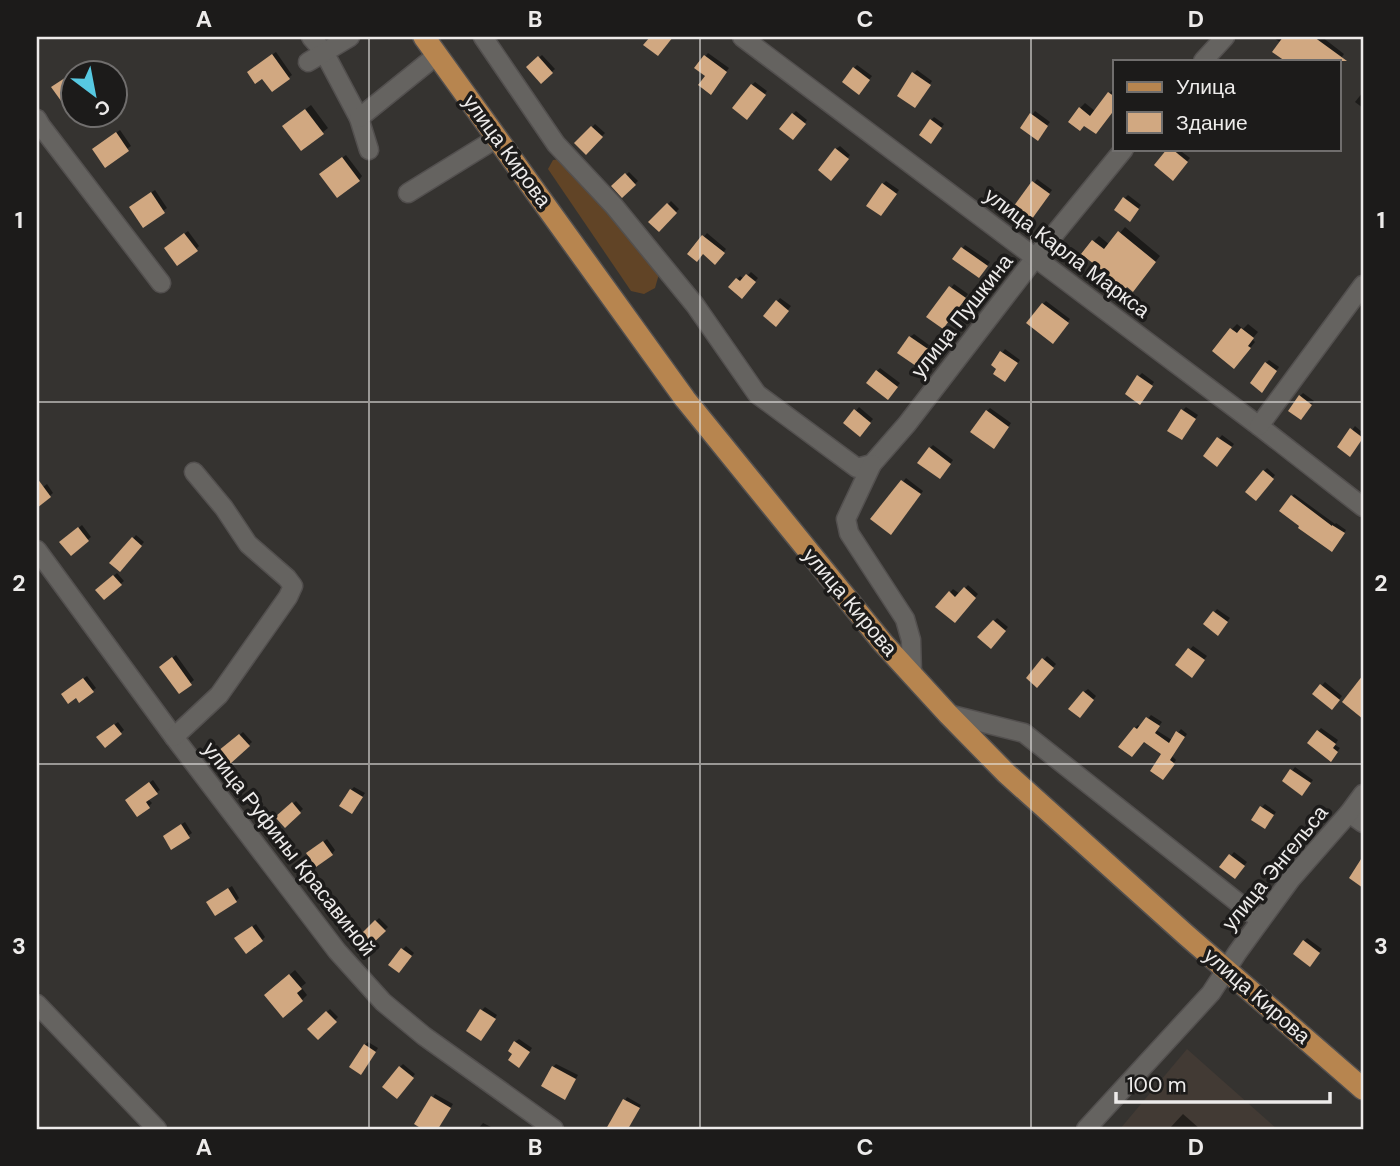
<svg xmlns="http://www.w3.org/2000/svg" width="1400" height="1166" font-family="'DM Sans',sans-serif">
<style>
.built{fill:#423a34}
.green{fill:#614426}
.shadow{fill:#0007}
.building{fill:#d1a881}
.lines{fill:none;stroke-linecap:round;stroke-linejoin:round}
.minor-casing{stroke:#53504f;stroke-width:21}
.major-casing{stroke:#53504f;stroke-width:24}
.minor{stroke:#656360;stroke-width:18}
.major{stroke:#b7854f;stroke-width:21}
.grid{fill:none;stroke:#edebea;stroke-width:2;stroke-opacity:0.55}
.labels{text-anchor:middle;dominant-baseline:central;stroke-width:7;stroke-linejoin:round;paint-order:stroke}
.street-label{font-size:21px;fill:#edebea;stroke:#1c1b1a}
.neatline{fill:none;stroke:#edebea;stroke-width:2.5}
.grid-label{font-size:23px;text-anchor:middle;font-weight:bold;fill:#edebea}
</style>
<rect width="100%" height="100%" fill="#353330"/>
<!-- built -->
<polygon class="built" points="1187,1049 1277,1129 1120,1129"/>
<!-- green -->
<polygon class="green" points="562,159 608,209 659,274 655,288 644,294 631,291 548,169 553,160"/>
<!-- shadow -->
<g class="shadow">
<polygon points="1273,37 1322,37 1344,54 1339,61 1295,61 1292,59 1288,61 1275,51 1281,43"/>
<polygon points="276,52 292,75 288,78 262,76 252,69"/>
<polygon points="708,53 729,68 713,89 708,76 696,68"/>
<polygon points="542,55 555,69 541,81 528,67"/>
<polygon points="857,65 872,76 862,89 854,68"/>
<polygon points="917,70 932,81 918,102 914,73"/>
<polygon points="755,82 767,91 750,114 752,85"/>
<polygon points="1114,88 1115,108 1101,127 1080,108 1085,103 1095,111"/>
<polygon points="1363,92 1363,108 1355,102"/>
<polygon points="311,105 328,128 302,149 290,121"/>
<polygon points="796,111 807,120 796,135 793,114"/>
<polygon points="1035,111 1050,122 1040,135 1022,128"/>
<polygon points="934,117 944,124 934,138 931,120"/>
<polygon points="595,124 605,133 586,152 577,143"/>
<polygon points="120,130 131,146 105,165 97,146"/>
<polygon points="840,146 850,155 834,175 836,149"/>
<polygon points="1170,149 1178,149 1190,158 1176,175 1157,165"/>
<polygon points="346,155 362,176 359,180 324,171"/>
<polygon points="629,172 638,181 622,195 614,186"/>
<polygon points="1037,179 1052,190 1032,217 1014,210"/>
<polygon points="886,181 899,190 884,211 883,184"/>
<polygon points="155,190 167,208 144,225 134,204"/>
<polygon points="1128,195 1141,205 1133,216 1125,198"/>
<polygon points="671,201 679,209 659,229 651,222"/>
<polygon points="1125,227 1160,256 1138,284 1110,274 1094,241 1099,236 1110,245"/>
<polygon points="188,231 199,246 196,249 170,245"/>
<polygon points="707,233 726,249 715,262 703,252 690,253"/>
<polygon points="965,245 990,262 982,273 955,258"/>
<polygon points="751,272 758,278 745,293 731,287 740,276 744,279"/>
<polygon points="954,284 968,294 946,323 929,316"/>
<polygon points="780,298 791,306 779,321 765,316"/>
<polygon points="1046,301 1070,319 1056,338 1043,304"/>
<polygon points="1237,324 1243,329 1248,324 1258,332 1252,339 1255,342 1239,362 1232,329"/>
<polygon points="914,334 929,345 919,360 910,337"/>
<polygon points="1005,349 1020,360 1008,377 1002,353"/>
<polygon points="1269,360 1279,367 1265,387 1266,363"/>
<polygon points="880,368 900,383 891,394 877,371"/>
<polygon points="1142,373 1154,382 1143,399 1138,377"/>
<polygon points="1303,393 1314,401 1304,415 1300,396"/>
<polygon points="859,407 873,419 863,431 846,423"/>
<polygon points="1186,407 1198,415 1182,438 1183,410"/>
<polygon points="990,408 1011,423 997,443 987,411"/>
<polygon points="1355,426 1363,433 1363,437 1353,451 1352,430"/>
<polygon points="1222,435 1234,444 1220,461 1205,456"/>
<polygon points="933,445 953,460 943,474 930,448"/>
<polygon points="1267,468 1275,475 1259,496 1264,471"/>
<polygon points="906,478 923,491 894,530 873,519"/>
<polygon points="47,484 53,493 37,506 37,492"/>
<polygon points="1294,494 1335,524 1336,523 1346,530 1334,547 1292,497"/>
<polygon points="82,525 91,537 71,554 65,539"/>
<polygon points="136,535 144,542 120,570 112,563"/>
<polygon points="117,573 124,581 104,597 98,590"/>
<polygon points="968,585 978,594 955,620 938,606 953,589 960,594"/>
<polygon points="1217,609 1230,618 1221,630 1205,624"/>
<polygon points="997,618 1008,627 991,647 980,637"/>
<polygon points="1193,646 1207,656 1194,672 1177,665"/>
<polygon points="176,655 194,680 179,692 164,664"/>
<polygon points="1047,656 1056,664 1037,685 1028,678"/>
<polygon points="87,676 96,688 92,691 66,691"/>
<polygon points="1325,682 1342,696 1335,705 1314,694"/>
<polygon points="1088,689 1096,696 1083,713 1084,692"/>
<polygon points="1151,715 1162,722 1156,730 1172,740 1181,729 1187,734 1172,756 1176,760 1166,774 1164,753 1135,728 1138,725 1141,727"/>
<polygon points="118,722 124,730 105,746 102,734"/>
<polygon points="1321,728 1338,740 1335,745 1340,748 1334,756 1318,731"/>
<polygon points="243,732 252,742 230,762 221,751"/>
<polygon points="1295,767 1313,780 1305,790 1284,781"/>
<polygon points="153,780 160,790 148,799 152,803 149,806 130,797"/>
<polygon points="354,787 365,793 355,808 351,790"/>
<polygon points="296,801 303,809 285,825 278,817"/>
<polygon points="1265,804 1276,812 1268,823 1262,807"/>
<polygon points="185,822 192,833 172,847 168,833"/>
<polygon points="327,839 335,850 332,854 312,850"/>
<polygon points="1234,852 1247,862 1238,873 1222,866"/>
<polygon points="232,886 239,898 236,901 211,899"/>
<polygon points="379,918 388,927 371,943 363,934"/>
<polygon points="256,924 265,937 262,940 240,935"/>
<polygon points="1307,938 1322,949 1313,961 1304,941"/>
<polygon points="406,946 414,953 402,968 403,949"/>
<polygon points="295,970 306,983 301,987 307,995 302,1000 272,990"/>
<polygon points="485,1007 497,1015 484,1036 482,1010"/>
<polygon points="330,1009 338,1017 318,1038 310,1029"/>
<polygon points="519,1039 532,1048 522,1063 515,1042"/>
<polygon points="368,1042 378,1048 364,1070 365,1045"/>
<polygon points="403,1064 415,1074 399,1094 400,1067"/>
<polygon points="556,1064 578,1075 565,1097 553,1067"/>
<polygon points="435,1094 453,1104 438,1129 425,1129 416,1124"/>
<polygon points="627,1097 641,1105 628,1129 615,1129 610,1126"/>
<polygon points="1183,1114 1200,1129 1169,1129"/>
<polygon points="483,1123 495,1129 478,1129"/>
</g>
<!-- building -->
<g class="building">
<polygon points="650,37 673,37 658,56 643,45"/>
<polygon points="1283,37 1314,37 1347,61 1285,61 1272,52"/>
<polygon points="272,54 290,79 272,92 262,79 255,84 247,72"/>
<polygon points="704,55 727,72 711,95 698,85 705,76 694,68"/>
<polygon points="538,56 553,73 541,84 526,67"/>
<polygon points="853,67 870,80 859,95 842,82"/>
<polygon points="74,72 74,119 51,87"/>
<polygon points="912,72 931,85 915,108 897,96"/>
<polygon points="751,84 766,95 747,120 732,108"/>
<polygon points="1108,92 1115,97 1115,109 1096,134 1084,126 1080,131 1068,122 1079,107 1090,116"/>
<polygon points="305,109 324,134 301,151 282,126"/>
<polygon points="792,113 806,124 793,140 779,129"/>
<polygon points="1030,113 1048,126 1038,141 1020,128"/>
<polygon points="930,119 942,128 931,144 919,135"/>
<polygon points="591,126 603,137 586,155 574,143"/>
<polygon points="116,132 129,151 105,168 92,149"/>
<polygon points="835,148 849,159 831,181 818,170"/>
<polygon points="1167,149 1172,149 1188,162 1173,181 1154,165"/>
<polygon points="342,157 360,181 337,198 319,174"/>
<polygon points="625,173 636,185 622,198 611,186"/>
<polygon points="1032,181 1050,194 1029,223 1011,210"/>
<polygon points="882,183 897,194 881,216 866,206"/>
<polygon points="151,192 165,213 143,228 129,207"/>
<polygon points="1123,197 1139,209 1130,222 1114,210"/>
<polygon points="667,203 677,213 659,232 648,222"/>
<polygon points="1118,231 1156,262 1133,292 1127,287 1122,294 1104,279 1107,274 1081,254 1092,240 1104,249"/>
<polygon points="184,233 198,251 177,266 164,248"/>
<polygon points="702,235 725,253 715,265 703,254 697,262 687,254"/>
<polygon points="961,247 988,266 979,278 952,259"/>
<polygon points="746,274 756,282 742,299 728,287 736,278 740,281"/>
<polygon points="949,286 966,298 943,329 926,317"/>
<polygon points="776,300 789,311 776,327 763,316"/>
<polygon points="1042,303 1069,323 1053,344 1026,323"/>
<polygon points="1230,328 1237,333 1241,328 1254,338 1248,346 1251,348 1234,369 1212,351"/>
<polygon points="909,336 928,349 916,366 897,353"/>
<polygon points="1000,351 1018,363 1005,382 993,374 996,369 991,365"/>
<polygon points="1265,362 1277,371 1262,393 1250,383"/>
<polygon points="876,370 898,387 888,400 866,383"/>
<polygon points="1137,375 1153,386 1140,405 1125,394"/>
<polygon points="1299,395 1312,405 1301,420 1288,411"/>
<polygon points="854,409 871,423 860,437 843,423"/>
<polygon points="1181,409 1196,419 1182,440 1167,431"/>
<polygon points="986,410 1009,427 994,449 970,432"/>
<polygon points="1350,428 1363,438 1350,457 1337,447"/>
<polygon points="1217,437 1232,447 1217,467 1203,456"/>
<polygon points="929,447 951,464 940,479 917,463"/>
<polygon points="1263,470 1274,479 1256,501 1245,492"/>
<polygon points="37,478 51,497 37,508"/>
<polygon points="901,480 921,494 891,535 870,519"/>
<polygon points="1291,495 1332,526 1332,525 1345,533 1332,552 1298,528 1299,526 1279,511"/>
<polygon points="78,527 89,541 71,556 59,542"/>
<polygon points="132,537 142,546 120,572 109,563"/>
<polygon points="113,575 122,585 104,600 95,590"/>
<polygon points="964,587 976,598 955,623 935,607 949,591 955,597"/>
<polygon points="1213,611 1228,622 1218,636 1203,624"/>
<polygon points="993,620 1006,631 991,649 977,637"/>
<polygon points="1188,648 1205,660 1192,678 1175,665"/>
<polygon points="172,657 192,685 179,694 159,667"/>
<polygon points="1042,658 1054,668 1037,688 1026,678"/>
<polygon points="1363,675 1363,719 1342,702"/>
<polygon points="83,678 94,692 79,703 76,698 68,704 61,694"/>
<polygon points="1320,684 1340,700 1332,710 1312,694"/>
<polygon points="1083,691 1094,700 1080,718 1068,709"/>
<polygon points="1146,717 1160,726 1155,733 1169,743 1176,731 1185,737 1170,760 1175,764 1163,780 1150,771 1161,754 1144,742 1132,757 1118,747 1134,727 1137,729"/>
<polygon points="114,724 122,734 105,748 96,737"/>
<polygon points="1317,730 1336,744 1333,748 1338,752 1331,762 1307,743"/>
<polygon points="239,734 250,746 230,764 218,751"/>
<polygon points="1290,769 1311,783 1302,796 1282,781"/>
<polygon points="149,782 158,794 146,802 150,808 137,817 125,800"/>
<polygon points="350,789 363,797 352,814 339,806"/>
<polygon points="292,802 301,813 285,828 275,817"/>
<polygon points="1260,806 1274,815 1265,829 1251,820"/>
<polygon points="181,824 190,838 171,850 163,836"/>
<polygon points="323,841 333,855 316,867 306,853"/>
<polygon points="1229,854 1245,866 1235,879 1219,867"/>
<polygon points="1363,856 1363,888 1349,878"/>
<polygon points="228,888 237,902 215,916 206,902"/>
<polygon points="375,920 386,931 371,945 361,934"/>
<polygon points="252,926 263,941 246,954 234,938"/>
<polygon points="1303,940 1320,953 1310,967 1293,954"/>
<polygon points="401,948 412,956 399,973 388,965"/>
<polygon points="289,974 302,989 297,993 303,1001 283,1018 264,995"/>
<polygon points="480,1009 496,1019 481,1041 466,1031"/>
<polygon points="326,1011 337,1022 318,1040 307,1029"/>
<polygon points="514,1041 530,1052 519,1068 508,1060 512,1054 508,1051"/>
<polygon points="364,1044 376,1052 361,1075 349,1067"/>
<polygon points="399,1066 414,1078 397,1099 382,1087"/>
<polygon points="552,1066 576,1079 565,1100 541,1086"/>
<polygon points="431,1096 451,1108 438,1129 422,1129 414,1124"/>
<polygon points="623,1099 640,1108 628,1129 606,1129"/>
</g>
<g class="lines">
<!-- minor casing -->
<g class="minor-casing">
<g id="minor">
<polyline points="311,37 324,52 359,118 369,150"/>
<polyline points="483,37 556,144 614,206 695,305 757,394 857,468 872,464 907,424 1035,258 1124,149"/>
<polyline points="742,37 1259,426 1363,507"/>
<polyline points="1203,61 1225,37"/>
<polyline points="308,62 350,37"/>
<polyline points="359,118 437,55"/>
<polyline points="37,119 41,126 161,283"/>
<polyline points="408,193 497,138"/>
<polyline points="1259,426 1363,285"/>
<polyline points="872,464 846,519 849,533 905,619 911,640 912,674"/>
<polyline points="37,550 174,737 337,951 383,1002 424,1036 554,1129"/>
<polyline points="948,714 1024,733 1260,920"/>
<polyline points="174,737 219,695 288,597 293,586 287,578 248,544 224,508 194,472"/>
<polyline points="1349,813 1363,823"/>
<polyline points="37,1004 157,1129"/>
<polyline points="1086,1129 1211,993 1237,953 1291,879 1349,813 1363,794"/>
</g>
</g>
<!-- major casing -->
<g class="major-casing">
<polyline id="major" points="424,37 685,399 883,643 948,714 1006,773 1185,934 1363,1089"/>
</g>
<!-- minor -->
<use href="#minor" class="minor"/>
<!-- major -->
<use href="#major" class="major"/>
</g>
<!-- grid -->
<path class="grid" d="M369 37V1129M700 37V1129M1031 37V1129M37 402H1363M37 764H1363"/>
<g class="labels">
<!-- street labels -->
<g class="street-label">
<text transform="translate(507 151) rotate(54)">улица Кирова</text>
<text transform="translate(1067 253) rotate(37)">улица Карла Маркса</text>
<text transform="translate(962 316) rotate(-52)">улица Пушкина</text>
<text transform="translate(850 602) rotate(50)">улица Кирова</text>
<text transform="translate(289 849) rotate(52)">улица Руфины Красавиной</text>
<text transform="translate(1275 868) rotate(-51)">улица Энгельса</text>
<text transform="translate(1257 996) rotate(41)">улица Кирова</text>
</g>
</g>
<!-- border -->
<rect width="1400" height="1166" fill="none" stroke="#1c1b1a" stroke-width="77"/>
<!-- legend -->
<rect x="1113" y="60" width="228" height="91" fill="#1c1b1a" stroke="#706e6d" stroke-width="2"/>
<rect x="1127" y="82" width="35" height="10" fill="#b7854f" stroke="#706e6d" stroke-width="2"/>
<text x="1176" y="94" font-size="21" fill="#edebea">Улица</text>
<rect x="1127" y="112" width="35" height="21" fill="#d1a881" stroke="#706e6d" stroke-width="2"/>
<text x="1176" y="130" font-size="21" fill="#edebea">Здание</text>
<!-- north arrow -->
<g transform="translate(94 94) rotate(148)"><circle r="33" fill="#1c1b1a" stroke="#706e6d" stroke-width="2"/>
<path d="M0-5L12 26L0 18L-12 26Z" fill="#57c9e2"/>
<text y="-10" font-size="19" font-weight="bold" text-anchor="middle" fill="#edebea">С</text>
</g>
<!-- scale -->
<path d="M1116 1092v10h214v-10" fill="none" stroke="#edebea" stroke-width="3.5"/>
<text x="1127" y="1092" font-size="21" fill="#edebea" stroke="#1c1b1a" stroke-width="5" paint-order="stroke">100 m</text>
<rect x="38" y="38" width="1324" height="1090" class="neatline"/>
<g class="grid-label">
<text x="204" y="27">A</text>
<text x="535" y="27">B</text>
<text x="865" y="27">C</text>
<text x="1196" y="27">D</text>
<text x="19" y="228">1</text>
<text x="1381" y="228">1</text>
<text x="19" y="591">2</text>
<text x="1381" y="591">2</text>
<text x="19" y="954">3</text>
<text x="1381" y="954">3</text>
<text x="204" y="1155">A</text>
<text x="535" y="1155">B</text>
<text x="865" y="1155">C</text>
<text x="1196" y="1155">D</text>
</g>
</svg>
